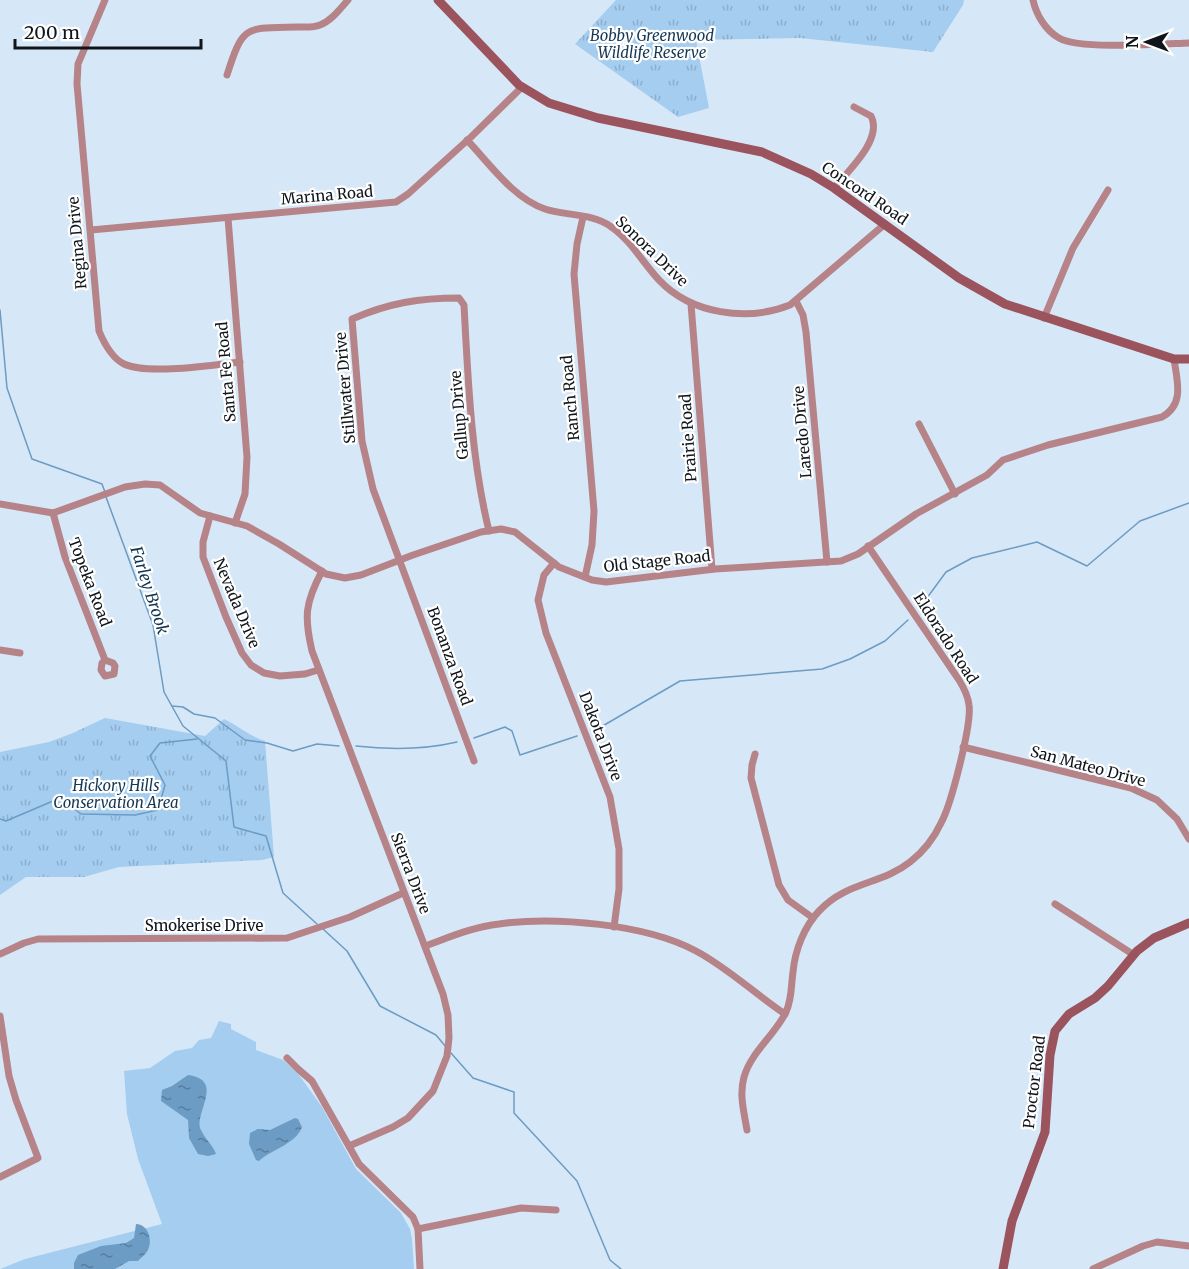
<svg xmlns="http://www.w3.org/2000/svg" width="1189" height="1269" font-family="Merriweather,serif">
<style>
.green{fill:#a4cdf0}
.park{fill:url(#park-tufts)}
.water{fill:url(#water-ripples)}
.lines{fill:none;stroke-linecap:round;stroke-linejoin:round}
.stream{stroke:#6c9bc3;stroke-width:1.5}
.minor{stroke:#b68488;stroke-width:7}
.secondary{stroke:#9b545d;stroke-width:9}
.labels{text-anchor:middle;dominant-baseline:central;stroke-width:4.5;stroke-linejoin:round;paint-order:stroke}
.park-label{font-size:15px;font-style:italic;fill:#153955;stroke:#fff}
.street-label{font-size:15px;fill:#0f151a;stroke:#fff}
.water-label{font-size:16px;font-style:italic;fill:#0f3450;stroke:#fff}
</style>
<defs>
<pattern id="park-tufts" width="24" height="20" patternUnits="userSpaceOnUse" patternTransform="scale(1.5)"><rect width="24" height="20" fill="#a4cdf0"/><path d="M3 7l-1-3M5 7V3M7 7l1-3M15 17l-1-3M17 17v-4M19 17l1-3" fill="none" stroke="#8cafcd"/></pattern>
<pattern id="water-ripples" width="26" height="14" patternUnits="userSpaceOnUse" patternTransform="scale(1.5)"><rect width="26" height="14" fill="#6c9bc3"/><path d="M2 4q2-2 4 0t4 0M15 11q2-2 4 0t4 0" fill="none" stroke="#577d9e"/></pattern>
</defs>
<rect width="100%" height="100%" fill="#d6e8f7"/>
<!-- green -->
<polygon class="green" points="219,1021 231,1024 231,1029 256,1042 256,1050 283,1060 299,1075 322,1107 356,1169 401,1213 410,1229 412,1239 414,1269 0,1269 25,1259 162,1224 138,1159 127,1114 124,1071 150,1068 175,1051 192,1048 199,1040 211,1038"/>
<!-- park -->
<g class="park">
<polygon points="616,0 964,0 963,5 933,52 800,38 696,40 709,108 678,117 575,44"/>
<path d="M105 718 205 736 224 719C239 726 249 736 265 741L274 857 262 860 119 867 84 877H26L0 895V752L49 742 73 733Z"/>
</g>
<!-- water -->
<g class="water">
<path d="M188 1075C226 1080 193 1114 201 1130 205 1139 213 1145 216 1154L208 1156 198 1154 189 1138 188 1120 161 1101 162 1090 172 1086Z"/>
<path d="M295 1118 298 1119 302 1127C296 1144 272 1149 259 1161L256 1160 249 1144 250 1133 258 1129 270 1130Z"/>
<path d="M136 1224C148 1224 153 1240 148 1250 146 1254 141 1258 138 1261H129L115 1269H74V1263L78 1255 101 1246 126 1243 134 1238Z"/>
</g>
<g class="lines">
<!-- stream -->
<g class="stream">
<polyline points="0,310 7,388 32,459 102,484 105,492"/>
<polyline points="106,497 153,625 164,692 183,726 226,761 234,827 266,836 283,893 317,924"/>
<polyline points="924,602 946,572 972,558 1037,542 1087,566 1140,521 1189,503"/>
<polyline points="172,706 183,707 194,714 215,718 245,740 267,743 293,751 317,744 339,746"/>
<polyline points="594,731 680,681 822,669 850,659 885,641 908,620"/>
<polyline points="474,738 505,727 512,731 520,755 577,736"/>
<path d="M356 746C391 750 423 750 457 742"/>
<polyline points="0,819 6,821 60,798 81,814 135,815 158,810 165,785 150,756 160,743 197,739"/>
<polyline points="323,929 347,951 380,1006 436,1035 446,1047"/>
<polyline points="451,1053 473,1078 514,1092 514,1113 577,1181 610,1260 621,1269"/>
</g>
<!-- minor -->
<g class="minor">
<path d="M105 0 78 64 77 84 99 331C104 343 112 358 124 364 147 375 213 365 240 362"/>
<path d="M1033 0C1036 14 1045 30 1059 38 1079 50 1162 44 1189 43"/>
<path d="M227 75C243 24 246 28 297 27 304 27 313 28 320 25 331 21 340 9 348 0"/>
<path d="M467 140C490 164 513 198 545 209 566 216 592 213 610 226 630 239 643 263 659 280 691 314 747 322 790 305L885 224"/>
<path d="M834 188C849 170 883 139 871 116L854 107"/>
<polyline points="583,217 577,244 574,274 594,511 592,545 585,577"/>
<polyline points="228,218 247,457 245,494 235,523"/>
<polyline points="91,230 396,202 408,194 471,137 522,87"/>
<polyline points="796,301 803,315 806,332 827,562"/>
<polyline points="691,304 712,569"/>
<polyline points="1044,318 1073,248 1108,190"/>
<polyline points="919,424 955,494"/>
<path d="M0 504 53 513 125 487 145 484 160 485 200 513 247 526 279 544 326 574 345 578 361 575 413 555 481 532 501 529 515 532 559 567 592 580 606 582 715 569 841 561 858 554 916 514 987 475 1003 460 1048 445 1162 417C1185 404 1177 381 1174 359"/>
<polyline points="53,513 65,557 105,660 102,663 101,670 105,676 114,674 115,666 113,663 105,660"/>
<polyline points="210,516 203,542 203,557 226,617 242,653 251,665 264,673 280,676 305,674 318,670"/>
<polyline points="554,563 544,575 538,600 546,633 610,797 619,849 619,889 614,927"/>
<path d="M322 571C305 603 304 617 312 651L443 994 448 1015 449 1038 447 1056 433 1091 408 1118 393 1127 349 1146"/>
<polyline points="0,650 20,653"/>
<polyline points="963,747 1131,788 1157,800 1177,819 1189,839"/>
<polyline points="755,754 752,765 751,778 779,885 788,900 813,918"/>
<path d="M474 761 373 489 362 441 352 319C389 303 419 298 459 298L464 305C468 379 471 458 489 531"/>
<polyline points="1055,904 1134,955"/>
<path d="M425 946C450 937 473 927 499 924 554 916 646 924 696 951 728 968 755 994 785 1014"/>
<polyline points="0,954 24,943 38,939 287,938 350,917 403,893"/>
<polyline points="0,1016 9,1076 16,1100 38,1158 0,1177"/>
<polyline points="287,1058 298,1069 312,1081 359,1164 413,1217 418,1229 420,1269"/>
<path d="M747 1130C744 1112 739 1095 744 1077 751 1052 775 1035 786 1012 792 999 791 986 793 972 795 950 804 927 819 911 847 881 881 885 910 862 923 852 934 838 941 823 951 805 972 724 969 705 968 696 964 688 959 680L868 546"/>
<polyline points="418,1229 521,1208 556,1210"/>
<polyline points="1093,1269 1143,1246 1157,1242 1189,1246"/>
</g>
<!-- secondary -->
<g class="secondary">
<polyline points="438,0 519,85 549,103 598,118 762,152 811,174 834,188 959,278 1005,304 1174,359 1189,359"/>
<polyline points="1003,1269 1012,1221 1045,1132 1050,1055 1055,1031 1069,1014 1095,998 1108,986 1137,951 1154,938 1189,923"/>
</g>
</g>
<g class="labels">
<!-- park labels -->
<g class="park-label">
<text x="652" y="35">Bobby Greenwood<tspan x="652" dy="17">Wildlife Reserve</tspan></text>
<text x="116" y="785">Hickory Hills<tspan x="116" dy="17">Conservation Area</tspan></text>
</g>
<!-- street labels -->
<g class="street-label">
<text transform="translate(865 193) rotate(34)">Concord Road</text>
<text transform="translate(327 195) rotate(-5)">Marina Road</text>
<text transform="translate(77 243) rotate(-95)">Regina Drive</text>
<text transform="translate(652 251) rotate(44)">Sonora Drive</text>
<text transform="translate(226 372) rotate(-95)">Santa Fe Road</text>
<text transform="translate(345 388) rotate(-95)">Stillwater Drive</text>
<text transform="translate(570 398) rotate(-95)">Ranch Road</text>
<text transform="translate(459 415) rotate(-95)">Gallup Drive</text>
<text transform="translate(802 432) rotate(-95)">Laredo Drive</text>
<text transform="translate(688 438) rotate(-94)">Prairie Road</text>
<text transform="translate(657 561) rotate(-6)">Old Stage Road</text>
<text transform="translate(90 582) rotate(69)">Topeka Road</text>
<text transform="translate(237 603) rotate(67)">Nevada Drive</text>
<text transform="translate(946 638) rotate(57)">Eldorado Road</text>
<text transform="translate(450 656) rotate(70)">Bonanza Road</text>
<text transform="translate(601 736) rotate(69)">Dakota Drive</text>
<text transform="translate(1088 766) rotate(15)">San Mateo Drive</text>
<text transform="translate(411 873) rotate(69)">Sierra Drive</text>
<text x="204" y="925">Smokerise Drive</text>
<text transform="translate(1034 1082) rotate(-83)">Proctor Road</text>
</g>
<!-- water labels -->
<g class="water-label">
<text transform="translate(150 590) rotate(72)">Farley Brook</text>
</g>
</g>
<!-- north arrow -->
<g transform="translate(1147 42) rotate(270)" stroke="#ffffff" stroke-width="4.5" paint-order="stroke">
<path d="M0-4.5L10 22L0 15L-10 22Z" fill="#0f151a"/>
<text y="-9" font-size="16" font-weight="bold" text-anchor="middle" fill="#0f151a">N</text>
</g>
<!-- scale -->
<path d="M15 39v9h186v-9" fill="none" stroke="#0f151a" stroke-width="3"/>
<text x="24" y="39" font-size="18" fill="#0f151a" stroke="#ffffff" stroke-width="4.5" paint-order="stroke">200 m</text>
</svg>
